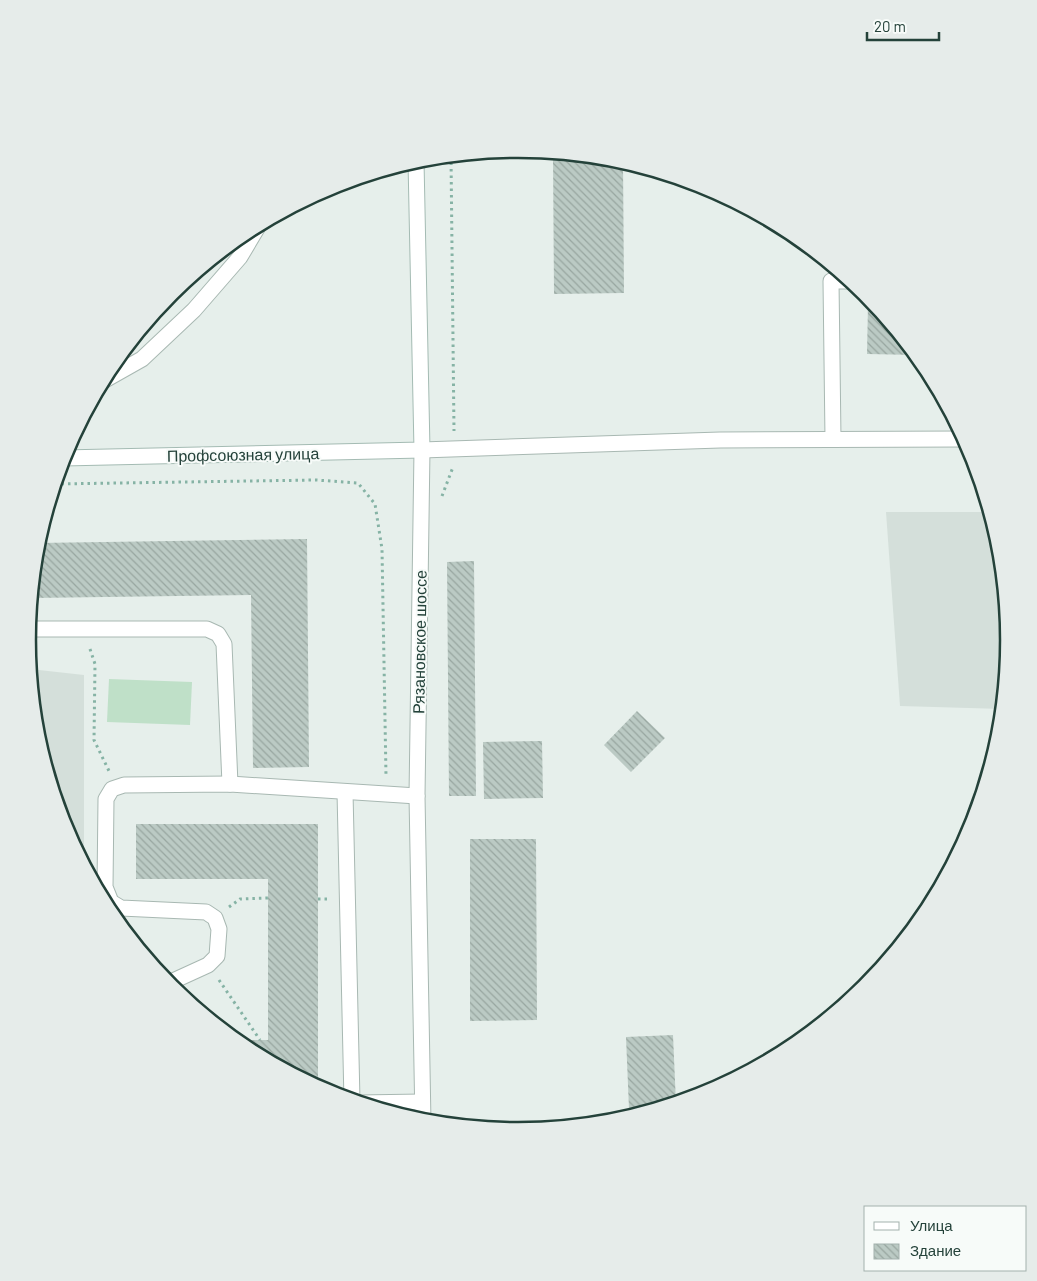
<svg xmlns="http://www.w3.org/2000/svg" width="1037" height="1281" font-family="Barlow,sans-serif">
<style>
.built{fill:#d4dfda}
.grass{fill:#bfe0c8}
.building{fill:url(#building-back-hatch)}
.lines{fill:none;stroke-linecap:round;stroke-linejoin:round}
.service-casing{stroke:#a8b8b2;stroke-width:17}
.minor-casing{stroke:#a8b8b2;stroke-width:17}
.tertiary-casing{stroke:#a8b8b2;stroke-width:17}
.secondary-casing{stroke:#a4bbb3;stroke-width:17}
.path{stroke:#86b3a5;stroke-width:3;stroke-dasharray:2.5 4;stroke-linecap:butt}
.service{stroke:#fff;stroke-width:15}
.minor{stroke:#fff;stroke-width:15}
.tertiary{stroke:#fff;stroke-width:15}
.secondary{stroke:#fff;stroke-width:15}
.labels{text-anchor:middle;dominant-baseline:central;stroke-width:4;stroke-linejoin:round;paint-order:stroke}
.street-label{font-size:16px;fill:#24423a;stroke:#f7fbf9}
.rim{fill:none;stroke:#24423a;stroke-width:2.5}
</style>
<defs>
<pattern id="building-back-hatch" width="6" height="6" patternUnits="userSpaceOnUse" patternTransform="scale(1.25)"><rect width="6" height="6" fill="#bbcac4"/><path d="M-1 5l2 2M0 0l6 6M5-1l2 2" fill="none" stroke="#98a6a0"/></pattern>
</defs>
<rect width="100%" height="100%" fill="#e6efeb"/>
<!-- built -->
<g class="built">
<polygon points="886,512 990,512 1000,545 1009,641 1003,709 900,706"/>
<polygon points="30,669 84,675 84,864 65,828 37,736"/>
</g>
<!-- grass -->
<polygon class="grass" points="109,679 192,682 190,725 107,722"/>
<!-- building -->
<g class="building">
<polygon points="553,153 615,159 623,162 624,293 554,294"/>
<polygon points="868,304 875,304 916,355 867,354"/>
<polygon points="307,539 309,767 253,768 251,595 32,598 37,543"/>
<polygon points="474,561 476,796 449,796 447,562"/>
<polygon points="637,711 665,738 631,772 604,745"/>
<polygon points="542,741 543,798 484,799 483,742"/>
<polygon points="47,768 52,768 52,783 51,783"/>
<polygon points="60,814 69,814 69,837 65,828"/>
<polygon points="136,824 318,824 318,1087 245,1049 236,1040 268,1040 268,879 136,879"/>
<polygon points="470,839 536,839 537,1020 470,1021"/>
<polygon points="673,1035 676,1104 661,1108 629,1109 626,1037"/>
</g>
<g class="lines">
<!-- service casing -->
<g class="service-casing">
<g id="service">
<polyline points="103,381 142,359 194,310 240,257 259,225"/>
<polyline points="833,439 831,281 850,281"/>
<polyline points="29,629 207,629 218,634 224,644 230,784"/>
<polyline points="345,792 352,1101"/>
<polyline points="169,985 173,981 208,965 217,956 219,929 215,918 206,912 121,908 111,902 105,887 106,799 112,789 124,785 230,784 417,796"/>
<polyline points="359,1103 422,1102"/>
</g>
</g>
<!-- minor casing -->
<g class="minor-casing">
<polyline id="minor" points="422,450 417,796 423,1122"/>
</g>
<!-- tertiary casing -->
<g class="tertiary-casing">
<polyline id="tertiary" points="422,450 720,440 965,439"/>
</g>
<!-- secondary casing -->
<g class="secondary-casing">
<polyline id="secondary" points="63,458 422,450 416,161"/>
</g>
<!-- path -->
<g class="path">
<polyline points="451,156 454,431"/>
<polyline points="55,484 316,480 358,483 375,504 382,549 386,776"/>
<polyline points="442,496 453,467"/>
<polyline points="90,649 95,664 94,740 109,771"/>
<polyline points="318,899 330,899"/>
<polyline points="229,907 240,899 268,898"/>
<polyline points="219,980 260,1040"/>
</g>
<!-- service -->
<use href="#service" class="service"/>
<!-- minor -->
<use href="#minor" class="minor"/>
<!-- tertiary -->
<use href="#tertiary" class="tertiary"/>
<!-- secondary -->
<use href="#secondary" class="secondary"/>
</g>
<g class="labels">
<!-- street labels -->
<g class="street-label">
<text transform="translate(243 454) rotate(-1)">Профсоюзная улица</text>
<text transform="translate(419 642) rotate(-89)">Рязановское шоссе</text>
</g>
</g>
<!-- crop -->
<path d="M0 0H1037V1281H0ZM36 640a482 482 0 1 1 964 0a482 482 0 1 1-964 0Z" fill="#e6ecea" fill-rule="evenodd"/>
<path class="rim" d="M36 640a482 482 0 1 1 964 0a482 482 0 1 1-964 0Z"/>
<!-- legend -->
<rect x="864" y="1206" width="162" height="65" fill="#f7fbf9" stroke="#a3b1ad"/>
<rect x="874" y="1222" width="25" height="8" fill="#ffffff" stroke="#a3b1ad"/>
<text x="910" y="1231" font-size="15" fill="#24423a">Улица</text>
<rect x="874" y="1244" width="25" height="15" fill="url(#building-back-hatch)" stroke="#a3b1ad"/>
<text x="910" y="1256" font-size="15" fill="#24423a">Здание</text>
<!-- scale -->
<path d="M867 32v8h72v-8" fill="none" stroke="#24423a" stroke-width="2.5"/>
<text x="874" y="32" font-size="15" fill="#24423a" stroke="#f7fbf9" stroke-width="4" paint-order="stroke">20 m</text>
</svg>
